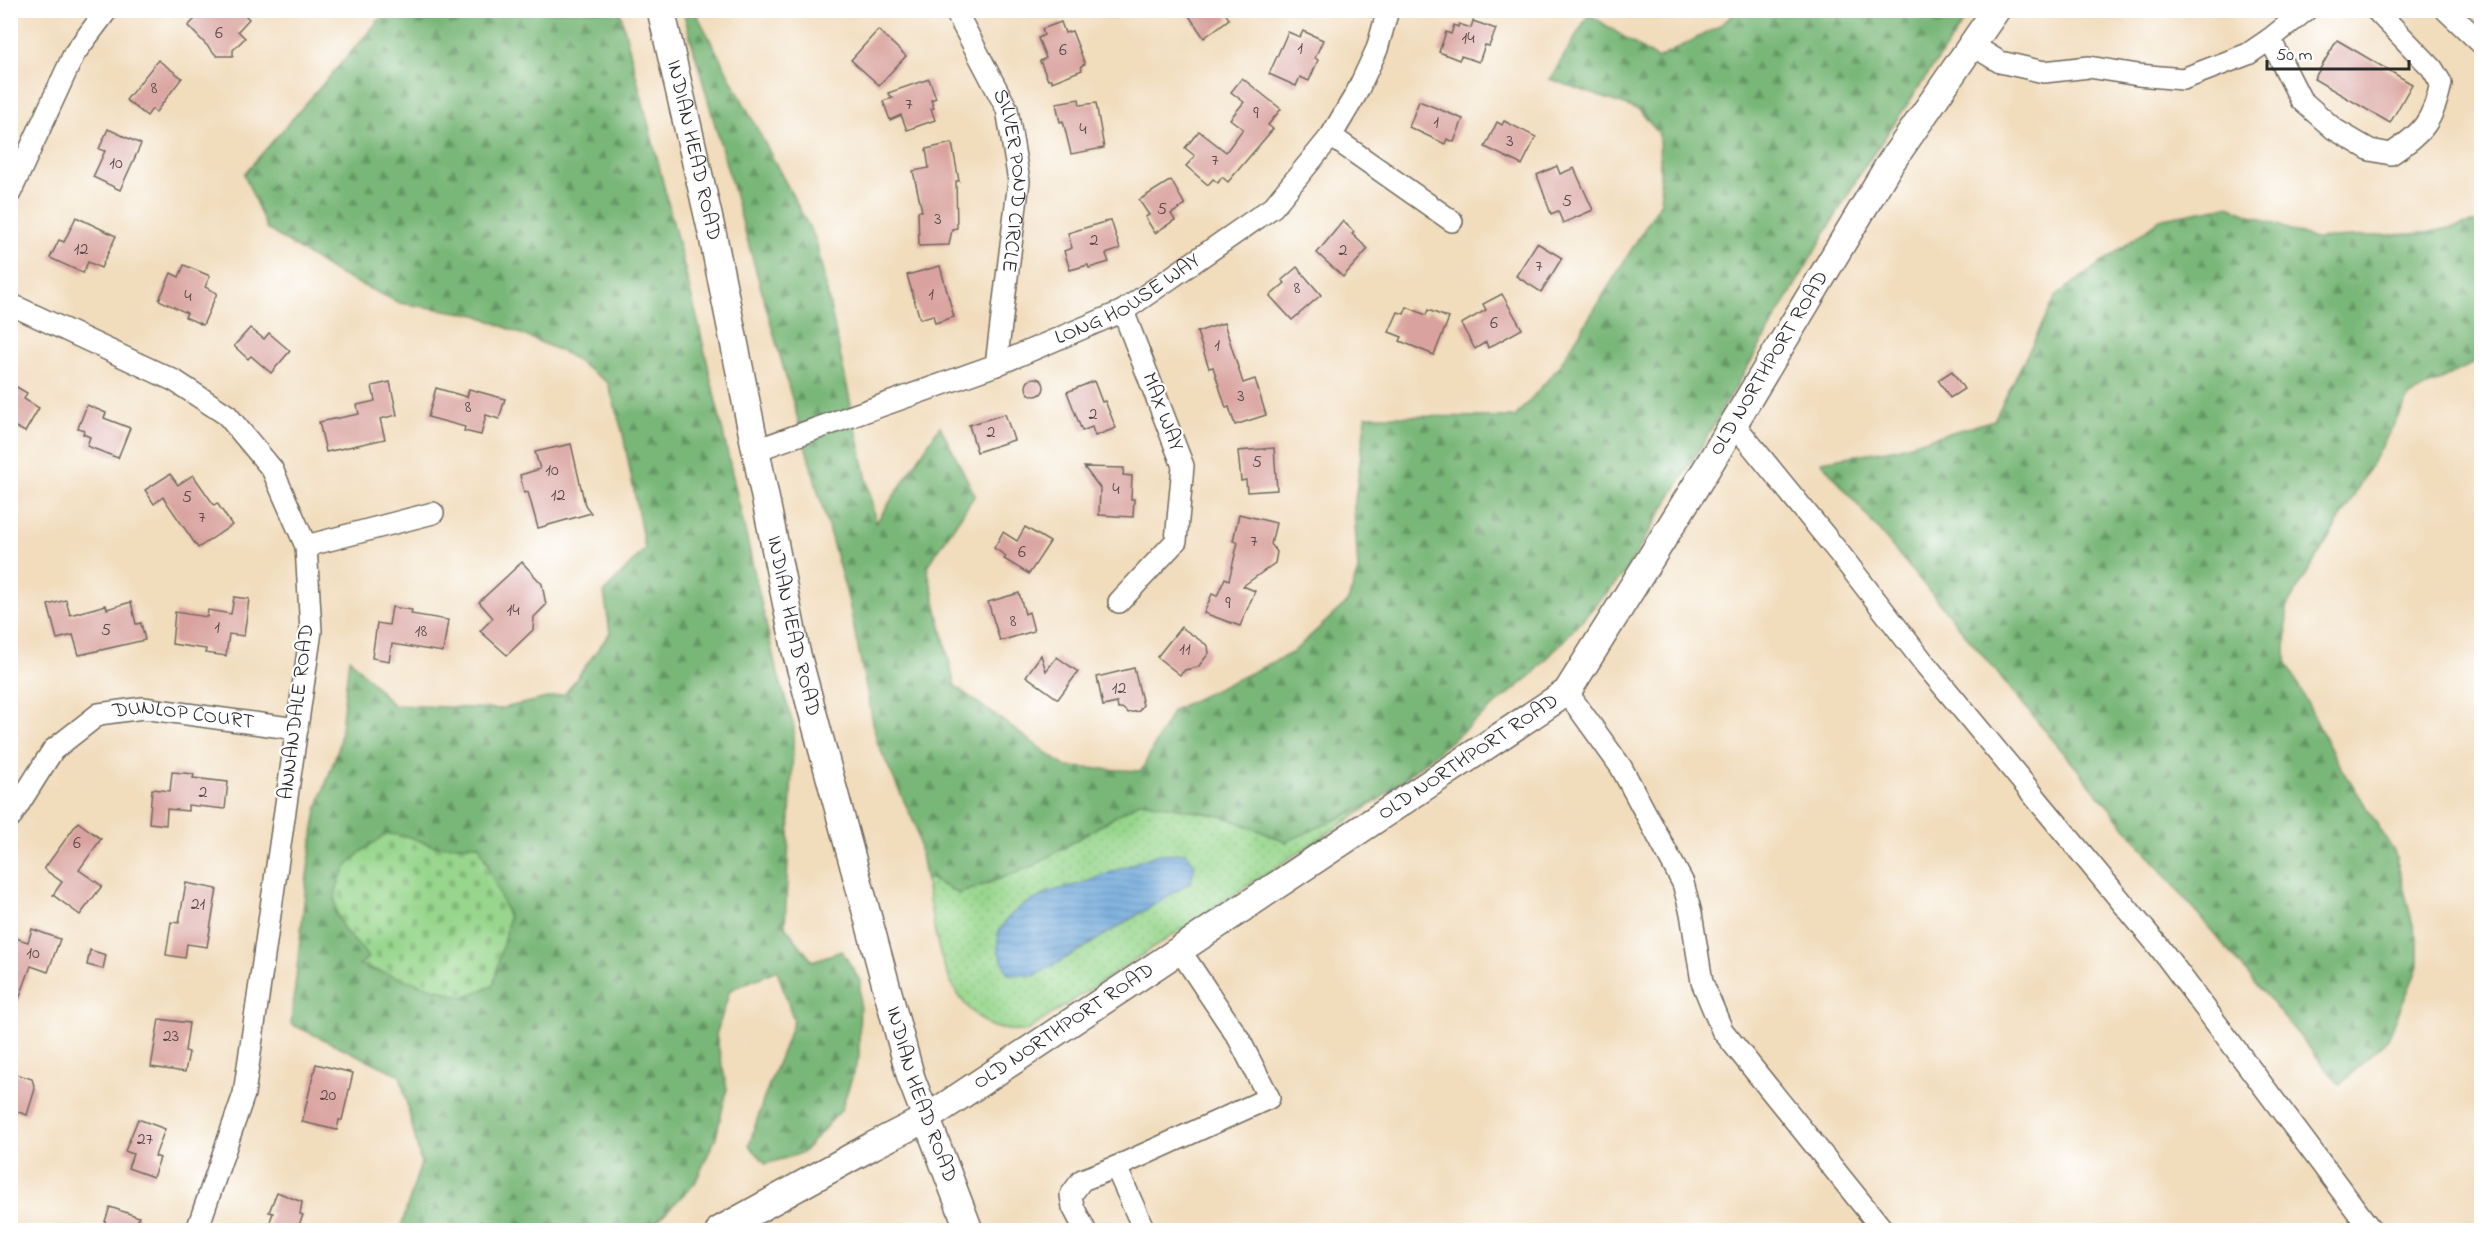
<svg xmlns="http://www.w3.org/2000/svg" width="2492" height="1241" font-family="'Indie Flower',sans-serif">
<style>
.green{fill:url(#green-dots);stroke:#61805c;stroke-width:1.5}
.forest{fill:url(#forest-firs);stroke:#527152;stroke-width:1.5;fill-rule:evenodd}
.cemetery{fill:url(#cemetery-stones);stroke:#61805c;stroke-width:1.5}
.water{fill:url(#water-rules);stroke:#4a6882;stroke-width:1.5}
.building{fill:#d9a29e}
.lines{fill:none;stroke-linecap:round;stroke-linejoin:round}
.minor-casing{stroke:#70695d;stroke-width:24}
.major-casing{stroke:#70695d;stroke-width:30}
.minor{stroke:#fff;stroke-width:21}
.major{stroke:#fff;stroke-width:27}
.labels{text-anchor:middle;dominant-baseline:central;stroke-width:4.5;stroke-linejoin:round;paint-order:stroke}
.number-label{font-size:18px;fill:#564948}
.street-label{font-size:21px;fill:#2b2b2b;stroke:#fff}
</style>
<defs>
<pattern id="green-dots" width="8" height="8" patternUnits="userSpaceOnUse" patternTransform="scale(1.5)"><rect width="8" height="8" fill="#97d68c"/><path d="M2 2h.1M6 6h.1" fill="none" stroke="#82b879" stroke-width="1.8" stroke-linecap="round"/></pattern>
<pattern id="forest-firs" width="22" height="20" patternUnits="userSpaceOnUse" patternTransform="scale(1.5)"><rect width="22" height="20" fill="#79b778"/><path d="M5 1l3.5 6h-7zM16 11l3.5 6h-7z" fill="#639563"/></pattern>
<pattern id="cemetery-stones" width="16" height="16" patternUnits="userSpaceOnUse" patternTransform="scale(1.5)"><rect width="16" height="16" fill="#97d68c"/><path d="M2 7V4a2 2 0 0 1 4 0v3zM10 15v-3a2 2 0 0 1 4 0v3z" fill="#82b879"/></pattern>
<pattern id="water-rules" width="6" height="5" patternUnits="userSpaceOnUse" patternTransform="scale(1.5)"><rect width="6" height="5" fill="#68a4d8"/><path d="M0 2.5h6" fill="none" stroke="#5686af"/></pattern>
</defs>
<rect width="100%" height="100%" fill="#fff"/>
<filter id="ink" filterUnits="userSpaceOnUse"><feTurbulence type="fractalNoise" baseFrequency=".0167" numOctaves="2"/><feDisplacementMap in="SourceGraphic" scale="12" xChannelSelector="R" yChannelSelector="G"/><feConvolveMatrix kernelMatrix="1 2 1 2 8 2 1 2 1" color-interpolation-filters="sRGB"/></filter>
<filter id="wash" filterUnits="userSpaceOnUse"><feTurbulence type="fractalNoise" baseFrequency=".008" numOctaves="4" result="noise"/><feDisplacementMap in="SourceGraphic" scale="24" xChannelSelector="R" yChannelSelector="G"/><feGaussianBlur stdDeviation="1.35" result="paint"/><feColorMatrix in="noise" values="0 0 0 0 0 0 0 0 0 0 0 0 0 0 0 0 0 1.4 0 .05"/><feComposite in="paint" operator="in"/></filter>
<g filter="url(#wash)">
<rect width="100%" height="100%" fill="#f1dcbb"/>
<!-- green -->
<path class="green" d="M1141 801 1226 817 1286 841 1377 801 1025 1032C1014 1030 998 1030 989 1025 938 994 935 928 925 876L959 894 1033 866Z"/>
<!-- forest -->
<g class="forest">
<path d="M387 11H620L699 326 775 664 794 727 785 926 812 961 842 951 860 981 859 1057 841 1110 802 1153 766 1164 749 1145 765 1095 794 1021 777 970 730 990 716 1035 727 1089 716 1137 695 1183 648 1230H400L421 1163 400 1075 291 1024 307 875 317 809 339 746 349 658 393 705 499 709 565 694 610 633 604 592 645 549 623 434 608 383 565 353 477 315 400 303 336 273 267 229 244 174ZM406 836 434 846 479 845 375 971 360 964 368 958 363 948 345 931 335 912Z"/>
<polygon points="683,11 695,11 816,240 876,523 940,426 975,495 927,567 955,686 1066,767 1141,771 1173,710 1292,653 1348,601 1358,570 1354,508 1366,416 1515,417 1558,368 1661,202 1659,134 1639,110 1550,79 1589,14 1657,59 1716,28 1739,11 1971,11 1861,172 1701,447 1623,575 1532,675 1377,801 1286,842 1226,817 1141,801 1033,866 959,894 925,876 916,827 877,742 848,598"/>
<polygon points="2228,206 2314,239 2427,233 2481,221 2481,359 2410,396 2342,516 2287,606 2286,661 2332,752 2395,853 2418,945 2418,967 2388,1038 2340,1085 1821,461 1893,449 1994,420 2057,295 2163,218"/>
</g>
<!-- cemetery -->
<path class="cemetery" d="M387 834 406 836 434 846 479 845 509 918 493 986 462 997 359 965 368 958C362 946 351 940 344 929 327 903 337 872 360 853 368 846 378 840 387 834Z"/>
<!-- water -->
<polygon class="water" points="1186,853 1195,864 1191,882 1077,952 1034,976 1008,974 998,950 998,933 1008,918 1020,907 1050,892 1086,882 1158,854"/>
<g id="blocks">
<!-- building -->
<g class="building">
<polygon points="213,10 240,10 249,19 238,31 245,38 233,50 233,56 217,56 188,26 202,12 207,16"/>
<polygon points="1185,10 1223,10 1229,19 1204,38"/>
<polygon points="1473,21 1496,29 1489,46 1485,45 1479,62 1461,56 1459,60 1439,52 1446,32 1451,34 1454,25 1458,27 1459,24 1471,28"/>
<polygon points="1061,22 1065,33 1072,31 1085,64 1081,66 1082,70 1052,82 1052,79 1048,80 1040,61 1046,58 1038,38 1044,35 1042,29"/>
<polygon points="878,30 906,56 879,85 851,60"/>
<polygon points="1303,31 1323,40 1315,58 1318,60 1309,81 1300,77 1296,86 1269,74 1288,32 1300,37"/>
<polygon points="2337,40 2412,84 2390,123 2314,79"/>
<polygon points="158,60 182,78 156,112 152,109 147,116 126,100"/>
<polygon points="1242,78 1281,109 1268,125 1273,129 1228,182 1222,177 1218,183 1213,179 1208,185 1186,166 1195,156 1185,148 1199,131 1226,152 1243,129 1230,119 1244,102 1231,92"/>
<polygon points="929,79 936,98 931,100 934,108 931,109 935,120 907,130 901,115 890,120 883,101 893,98 888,93"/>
<polygon points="1079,99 1080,105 1096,103 1104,148 1071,154 1063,121 1060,122 1056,103"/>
<polygon points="1419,101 1463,119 1454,142 1447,139 1445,144 1409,127"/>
<polygon points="1504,121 1536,137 1522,165 1485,147 1497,122 1502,125"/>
<polygon points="108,129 141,144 120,190 93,177 105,151 99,149"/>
<polygon points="952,143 959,181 956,181 957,228 952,229 949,245 919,246 918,211 922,211 913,171 929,168 926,149"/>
<polygon points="1557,166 1560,174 1574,168 1593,210 1563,223 1558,211 1551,214 1537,175"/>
<polygon points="1171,180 1185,205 1171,214 1175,220 1155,233 1145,217 1149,215 1139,200"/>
<polygon points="76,217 116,236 101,268 88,262 83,273 50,258 59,240 64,242"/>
<polygon points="1111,220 1120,249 1106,254 1109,262 1089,268 1088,265 1070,270 1064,251 1072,248 1068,233"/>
<polygon points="1343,221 1354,232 1352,234 1368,249 1343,277 1317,253"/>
<polygon points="1537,243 1562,258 1541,292 1516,276"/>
<polygon points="184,265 210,276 205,287 217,293 203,325 185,317 187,313 159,300 171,273 179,277"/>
<polygon points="940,266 954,317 935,323 933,315 920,319 907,275"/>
<polygon points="1297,267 1321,295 1292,320 1270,296 1285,283 1282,280"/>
<polygon points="1502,294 1522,329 1488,348 1486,342 1475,349 1461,324 1486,310 1483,304"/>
<polygon points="1407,307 1426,315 1428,310 1449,318 1434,355 1400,341 1402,337 1389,332 1398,312 1404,314"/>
<polygon points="1224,323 1243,383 1255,379 1266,415 1235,425 1229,407 1226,408 1213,367 1209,368 1197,332"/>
<polygon points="250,328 264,339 269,333 290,351 271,373 251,356 248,359 234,346"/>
<polygon points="1952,371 1964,389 1950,398 1938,380"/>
<circle cx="1035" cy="387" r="9"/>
<polygon points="1094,381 1102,402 1105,401 1116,428 1095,436 1092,427 1082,431 1067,392"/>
<polygon points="390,382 397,415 380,419 385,439 326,452 319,422 359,414 357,405 375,401 372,386"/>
<polygon points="10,383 27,393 24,399 39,408 25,432 10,424"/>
<polygon points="436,388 467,397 469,389 505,399 499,419 486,415 481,435 464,431 465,427 428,417"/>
<polygon points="87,405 106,413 104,418 130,428 118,458 87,446 90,437 83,434 84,430 78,428"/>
<polygon points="1005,414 1014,440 977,452 969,425"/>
<polygon points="571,444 585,505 591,513 538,528 528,492 524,493 520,475 540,469 535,452"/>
<polygon points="1274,448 1277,490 1247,492 1246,480 1241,481 1238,451"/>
<polygon points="1084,467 1124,468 1123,475 1132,476 1131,499 1134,499 1133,517 1099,515 1100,488"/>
<polygon points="170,474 178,485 193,475 214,505 217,503 232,525 198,548 163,497 154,504 145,490"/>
<polygon points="1239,514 1276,523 1271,544 1277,552 1275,563 1243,586 1255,591 1240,626 1204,613 1212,594 1217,596 1225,578 1229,580 1238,542 1233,541"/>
<polygon points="1025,527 1050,542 1029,574 1004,559 1006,556 994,548 1003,532 1017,541"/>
<polygon points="522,562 542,584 546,605 534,617 533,630 507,655 480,631 493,618 479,602"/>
<polygon points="1019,593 1025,614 1029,612 1034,631 1000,641 988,602"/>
<polygon points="234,597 249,599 244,636 229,634 226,656 205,653 206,649 172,644 175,612 207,617 208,610 231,614"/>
<polygon points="66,600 70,615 106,605 107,609 131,602 136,624 141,623 145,640 79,655 73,635 57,639 48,605"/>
<polygon points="392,607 412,610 411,614 448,620 443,652 392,644 389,661 372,658 377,623 389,625"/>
<polygon points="1181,627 1208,646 1209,653 1198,667 1185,670 1180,675 1157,657"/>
<polygon points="1041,655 1046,671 1057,657 1078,672 1058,699 1026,676"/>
<polygon points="1134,668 1143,705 1139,711 1128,713 1122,708 1118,709 1117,703 1103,706 1097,677"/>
<polygon points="172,772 194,774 193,778 228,782 225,809 188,805 188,811 167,809 166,825 149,823 152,789 170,791"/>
<polygon points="78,822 101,839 79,870 102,886 80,915 53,895 62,882 44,869"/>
<polygon points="186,883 217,889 207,947 187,944 185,958 166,955 171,922 179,923"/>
<polygon points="32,929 60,939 48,972 31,966 13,1016 10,1016 10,936 28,942"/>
<polygon points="90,950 106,955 103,969 87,965"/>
<polygon points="159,1019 189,1023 185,1051 189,1052 185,1072 151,1067"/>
<polygon points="316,1064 353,1073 342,1120 339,1120 337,1130 302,1122"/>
<polygon points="10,1072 32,1079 35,1089 27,1115 10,1109"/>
<polygon points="138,1119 165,1129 155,1156 160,1158 153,1177 128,1168 133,1154 125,1151"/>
<polygon points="277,1192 302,1202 300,1214 303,1215 297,1230 267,1230 273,1213 269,1212"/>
<polygon points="110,1207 139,1217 135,1230 102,1230"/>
</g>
</g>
</g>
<g filter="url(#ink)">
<use href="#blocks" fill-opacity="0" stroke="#70695d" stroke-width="1.5"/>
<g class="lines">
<!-- minor casing -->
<g class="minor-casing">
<g id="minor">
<path id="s1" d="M955 10 1007 109 1019 181 996 365"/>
<path d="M2306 10 2270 39 2301 100 2334 129 2370 150 2391 154C2423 133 2433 121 2441 83L2432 68 2376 10"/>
<polyline points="2446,10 2482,44"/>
<polyline points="1972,45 2000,62 2044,72 2089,67 2138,75 2183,79 2248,54 2270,39"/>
<polyline points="1331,136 1452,221"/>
<polyline points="10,193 74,54 107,10"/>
<polyline points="10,304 175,381 227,415 272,469 306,546 311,631 244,1094 197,1230"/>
<polyline points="1734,424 1839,553 1925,664 2160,948 2371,1230"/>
<path id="s2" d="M756 450 996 365 1123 311 1273 207 1331 136 1356 94 1377 49 1388 10"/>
<polyline points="306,546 433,513"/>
<polyline points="1119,602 1176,541 1183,466 1123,311"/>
<polyline points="1567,692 1621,767 1683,883 1691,913 1702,982 1722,1030 1883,1230"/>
<path id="s3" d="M10 818 53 750 99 714 143 708 297 729"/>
<polyline points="1085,1230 1073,1207 1071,1195 1082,1180 1116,1167"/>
<polyline points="1144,1230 1116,1167 1269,1098 1239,1039 1179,949"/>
</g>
</g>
<!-- major casing -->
<g class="major-casing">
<g id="major">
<path id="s4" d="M661 10 713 237 796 651 911 1078 969 1230"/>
<path id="s5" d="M720 1230 872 1146 927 1118 1567 692 1707 468 1889 165 1996 10"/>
</g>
</g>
<!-- minor -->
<use href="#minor" class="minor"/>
<!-- major -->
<use href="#major" class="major"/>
</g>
</g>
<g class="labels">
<!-- number labels -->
<g class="number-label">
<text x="219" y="34">6</text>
<text x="1468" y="39">14</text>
<text x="1300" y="49">1</text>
<text x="1063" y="51">6</text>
<text x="154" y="89">8</text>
<text x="909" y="105">7</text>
<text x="1256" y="114">9</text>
<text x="1436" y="123">1</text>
<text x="1083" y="130">4</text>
<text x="1510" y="142">3</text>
<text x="1215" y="161">7</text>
<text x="116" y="164">10</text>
<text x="1567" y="202">5</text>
<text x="1162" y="210">5</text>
<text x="938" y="220">3</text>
<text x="1094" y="241">2</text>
<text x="81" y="250">12</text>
<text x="1343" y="251">2</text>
<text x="1539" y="267">7</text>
<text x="1297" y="289">8</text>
<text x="931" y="295">1</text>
<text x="188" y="297">4</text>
<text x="1494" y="324">6</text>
<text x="1217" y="346">1</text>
<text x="1241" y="397">3</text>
<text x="468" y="408">8</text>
<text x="1093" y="415">2</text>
<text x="991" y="433">2</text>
<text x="1257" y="463">5</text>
<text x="552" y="471">10</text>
<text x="1116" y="490">4</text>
<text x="558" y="496">12</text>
<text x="187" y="498">5</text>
<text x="202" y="518">7</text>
<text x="1254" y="542">7</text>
<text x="1022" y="553">6</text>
<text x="1228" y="604">9</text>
<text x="513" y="611">14</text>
<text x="1013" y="622">8</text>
<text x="217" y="628">1</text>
<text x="106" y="631">5</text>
<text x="421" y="632">18</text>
<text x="1185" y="650">11</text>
<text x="1119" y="689">12</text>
<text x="203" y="793">2</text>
<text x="77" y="844">6</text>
<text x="198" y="905">21</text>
<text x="33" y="954">10</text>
<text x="171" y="1037">23</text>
<text x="328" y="1096">20</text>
<text x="145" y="1140">27</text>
</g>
<!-- street labels -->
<g class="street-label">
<text stroke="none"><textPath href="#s4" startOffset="144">INDIAN HEAD ROAD</textPath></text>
<text stroke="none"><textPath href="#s1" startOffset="184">SILVER POND CIRCLE</textPath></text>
<text stroke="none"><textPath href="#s2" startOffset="402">LONG HOUSE WAY</textPath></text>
<text stroke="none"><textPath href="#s5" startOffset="1390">OLD NORTHPORT ROAD</textPath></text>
<text transform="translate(1162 412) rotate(69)">MAX WAY</text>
<text stroke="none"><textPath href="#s4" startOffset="630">INDIAN HEAD ROAD</textPath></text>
<text transform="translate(297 712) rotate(-83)">ANNANDALE ROAD</text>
<text stroke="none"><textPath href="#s3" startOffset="224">DUNLOP COURT</textPath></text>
<text stroke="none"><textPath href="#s5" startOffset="886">OLD NORTHPORT ROAD</textPath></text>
<text stroke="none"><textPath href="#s5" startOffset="400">OLD NORTHPORT ROAD</textPath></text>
<text stroke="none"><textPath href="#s4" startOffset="1116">INDIAN HEAD ROAD</textPath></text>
</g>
</g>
<!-- margin -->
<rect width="2492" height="1241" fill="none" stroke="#fff" stroke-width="36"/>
<!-- scale -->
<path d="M2267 60v9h142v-9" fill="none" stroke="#2b2b2b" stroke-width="3"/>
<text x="2276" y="60" font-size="18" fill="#2b2b2b" stroke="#ffffff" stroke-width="4.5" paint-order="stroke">50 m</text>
</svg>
